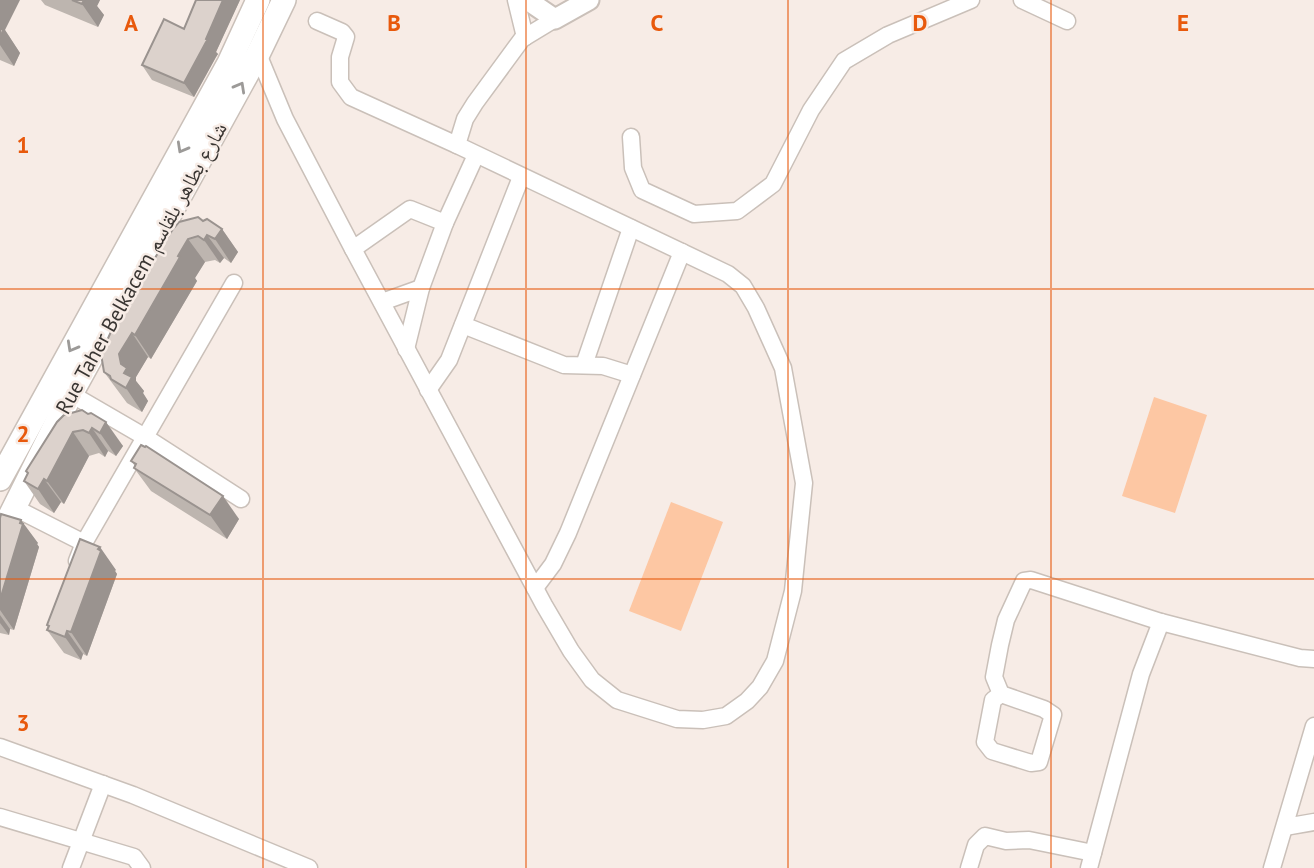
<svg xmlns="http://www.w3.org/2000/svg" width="1314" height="868" font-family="'PT Sans','Noto Naskh Arabic',sans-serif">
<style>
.green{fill:#fdc7a3}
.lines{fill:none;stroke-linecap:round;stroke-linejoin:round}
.minor-casing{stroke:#cac0b9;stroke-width:19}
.tertiary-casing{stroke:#cac0b9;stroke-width:23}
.secondary-casing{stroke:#cac0b9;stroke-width:26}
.minor{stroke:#fff;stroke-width:16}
.tertiary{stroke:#fff;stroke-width:19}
.secondary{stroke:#fff;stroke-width:23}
.wall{fill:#bdb5af}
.shaded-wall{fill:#9a938f}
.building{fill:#dcd2cc;stroke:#9a938f;stroke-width:2}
.oneway{stroke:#9c9a98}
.grid{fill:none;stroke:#e8590c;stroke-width:2;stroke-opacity:0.55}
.labels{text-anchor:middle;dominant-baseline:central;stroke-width:5;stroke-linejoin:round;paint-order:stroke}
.street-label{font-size:21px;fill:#393532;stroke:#f7ece6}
.grid-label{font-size:23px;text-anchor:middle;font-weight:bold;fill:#e8590c;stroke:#f7ece6;stroke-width:5;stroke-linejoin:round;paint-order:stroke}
</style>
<rect width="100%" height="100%" fill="#f7ece6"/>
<!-- green -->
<g class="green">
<polygon points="1154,397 1207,415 1175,513 1122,496"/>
<polygon points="671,502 723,522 681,631 629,611"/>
</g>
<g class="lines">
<!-- minor casing -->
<g class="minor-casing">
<g id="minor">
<polyline points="516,0 525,37"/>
<polyline points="1022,0 1067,21"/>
<polyline points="317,21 342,32 346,37 340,57 340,82 351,97 457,145"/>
<polyline points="258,54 285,119 353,249 544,605 571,651 592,680 617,700 677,719 703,720 726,716 747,701 760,687 775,661 793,591 804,483 783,368 756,308 743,286 728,274 457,145 465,119 475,103 522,39 555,19"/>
<polyline points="631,137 633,168 642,190 694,214 737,211 773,184 811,110 844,61 888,35 971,0"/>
<polyline points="353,249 410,209 445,223"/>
<polyline points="421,288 445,223 476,155"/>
<polyline points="382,302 421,288 406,349"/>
<polyline points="463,325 564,365 603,366 632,375"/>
<polyline points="584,365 631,228"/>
<polyline points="428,390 449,360 521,177"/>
<polyline points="71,394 145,437 241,499"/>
<polyline points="13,507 84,543"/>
<polyline points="77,561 84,543 234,283"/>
<polyline points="535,588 553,564 568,533 682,252"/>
<polyline points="1001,694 993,700 985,742 992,751 1031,763 1039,762 1053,715 1044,709 1001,694 994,677 1000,645 1006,620 1024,581 1031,580 1161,622 1300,658 1314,659"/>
<polyline points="0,747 133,795 309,868"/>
<polyline points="0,817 134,857 142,868"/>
<polyline points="1285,827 1314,822"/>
<polyline points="71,868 103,784"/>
<polyline points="969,868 976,845 985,836 1006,841 1029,840 1093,853"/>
<polyline points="1089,868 1141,674 1161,622"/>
<polyline points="1272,868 1314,726"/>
</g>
</g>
<!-- tertiary casing -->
<g class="tertiary-casing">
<polyline id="tertiary" points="527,0 555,19 589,0"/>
</g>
<!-- secondary casing -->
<g class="secondary-casing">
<g id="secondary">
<polyline points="0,479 229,63 258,0"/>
<polyline points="0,536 71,394 258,54 284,0"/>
</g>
</g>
<!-- minor -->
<use href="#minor" class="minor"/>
<!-- tertiary -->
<use href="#tertiary" class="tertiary"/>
<!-- secondary -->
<use href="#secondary" class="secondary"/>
</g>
<!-- wall -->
<g class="wall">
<polygon points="0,0 5,30 20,53 14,66 0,60"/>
<polygon points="41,0 100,0 97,6 104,15 98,27 45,5"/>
<polygon points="196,0 240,0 216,52 218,54 216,57 194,97 152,80 142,65 184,29"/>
<polygon points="203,221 222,229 238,252 231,263 224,258 220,263 215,260 205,262 195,278 197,281 151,359 148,357 136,377 136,381 144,391 143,393 148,401 142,412 127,403 104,372 114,326 113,325"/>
<polygon points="88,414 123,446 116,456 108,451 105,457 99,453 89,456 64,504 61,502 54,513 40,504 24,481 28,474 26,471"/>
<polygon points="131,461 239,519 227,539 151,491 134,468 135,466"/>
<polygon points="0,518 38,543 37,544 39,547 14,630 10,629 9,635 0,633"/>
<polygon points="116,570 115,571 117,574 87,656 83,654 81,660 64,653 47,630 48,627 47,625"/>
</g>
<!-- shaded-wall -->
<g class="shaded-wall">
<polygon points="0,0 20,0 5,30 20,53 14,66 0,45"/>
<polygon points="84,0 100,0 97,6 104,15 98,27 82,4"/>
<polygon points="223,0 240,0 216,52 218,54 216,57 194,97 184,83"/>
<polygon points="222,229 238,252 231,263 215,239"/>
<polygon points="207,235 224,258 220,263 204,240"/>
<polygon points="188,239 205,262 195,278 197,281 151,359 135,335"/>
<polygon points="132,333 148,357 136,377 136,381 144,391 143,393 148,401 142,412 126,388 124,373 119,354"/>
<polygon points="106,422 123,446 116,456 100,433"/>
<polygon points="92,428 108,451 105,457 89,433"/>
<polygon points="73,432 89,456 64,504 47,481"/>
<polygon points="44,479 61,502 54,513 38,489"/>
<polygon points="223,496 239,519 227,539 210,515"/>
<polygon points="21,520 38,543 37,544 39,547 14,630 0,610 0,600"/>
<polygon points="100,547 116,570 115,571 117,574 87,656 71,632 98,549"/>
<polygon points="0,615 10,629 9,635 0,623"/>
<polygon points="67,631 83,654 81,660 65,637"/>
</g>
<!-- building -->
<g class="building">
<polygon points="72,0 84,0 82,4"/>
<polygon points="196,0 223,0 206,39 208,40 206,42 184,83 142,65 164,19 184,29"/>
<polygon points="0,28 3,30 0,38"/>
<polygon points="198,217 203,221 207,219 222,229 215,239 207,235 204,240 198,236 188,239 178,256 180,257 135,335 132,333 119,354 121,364 127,368 124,373 132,377 126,388 111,379 110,376 104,372 101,354 114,325 113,325 173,229 179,222"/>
<polygon points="82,410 88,414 91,413 106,422 100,433 92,428 89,433 83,430 73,432 47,481 44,479 38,489 24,481 28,473 26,471 57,422 64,415"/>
<polygon points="141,445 145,447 146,446 223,496 210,515 134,468 136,464 131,461"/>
<polygon points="1,514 21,520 20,523 23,524 0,600 0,518"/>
<polygon points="80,539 100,547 98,549 101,551 71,632 67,631 65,637 47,630 49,626 47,625"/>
</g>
<!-- one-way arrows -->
<defs><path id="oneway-chevron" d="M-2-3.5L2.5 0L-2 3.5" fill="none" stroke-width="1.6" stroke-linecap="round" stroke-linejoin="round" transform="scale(1.75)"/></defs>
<g class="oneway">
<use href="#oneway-chevron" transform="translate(240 87) rotate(-61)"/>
<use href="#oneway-chevron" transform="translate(182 148) rotate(119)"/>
<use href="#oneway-chevron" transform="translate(72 347) rotate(119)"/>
</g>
<!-- grid -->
<path class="grid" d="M263 0V868M526 0V868M788 0V868M1051 0V868M0 289H1314M0 579H1314"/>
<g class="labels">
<!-- street labels -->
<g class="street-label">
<text transform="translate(141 268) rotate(-61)">Rue Taher Belkacem شارع بطاهر بلقاسم</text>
</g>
</g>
<g class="grid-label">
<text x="131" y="31">A</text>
<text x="394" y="31">B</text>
<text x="657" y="31">C</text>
<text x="920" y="31">D</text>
<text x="1183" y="31">E</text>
<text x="23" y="153">1</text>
<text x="23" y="442">2</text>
<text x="23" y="731">3</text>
</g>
</svg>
